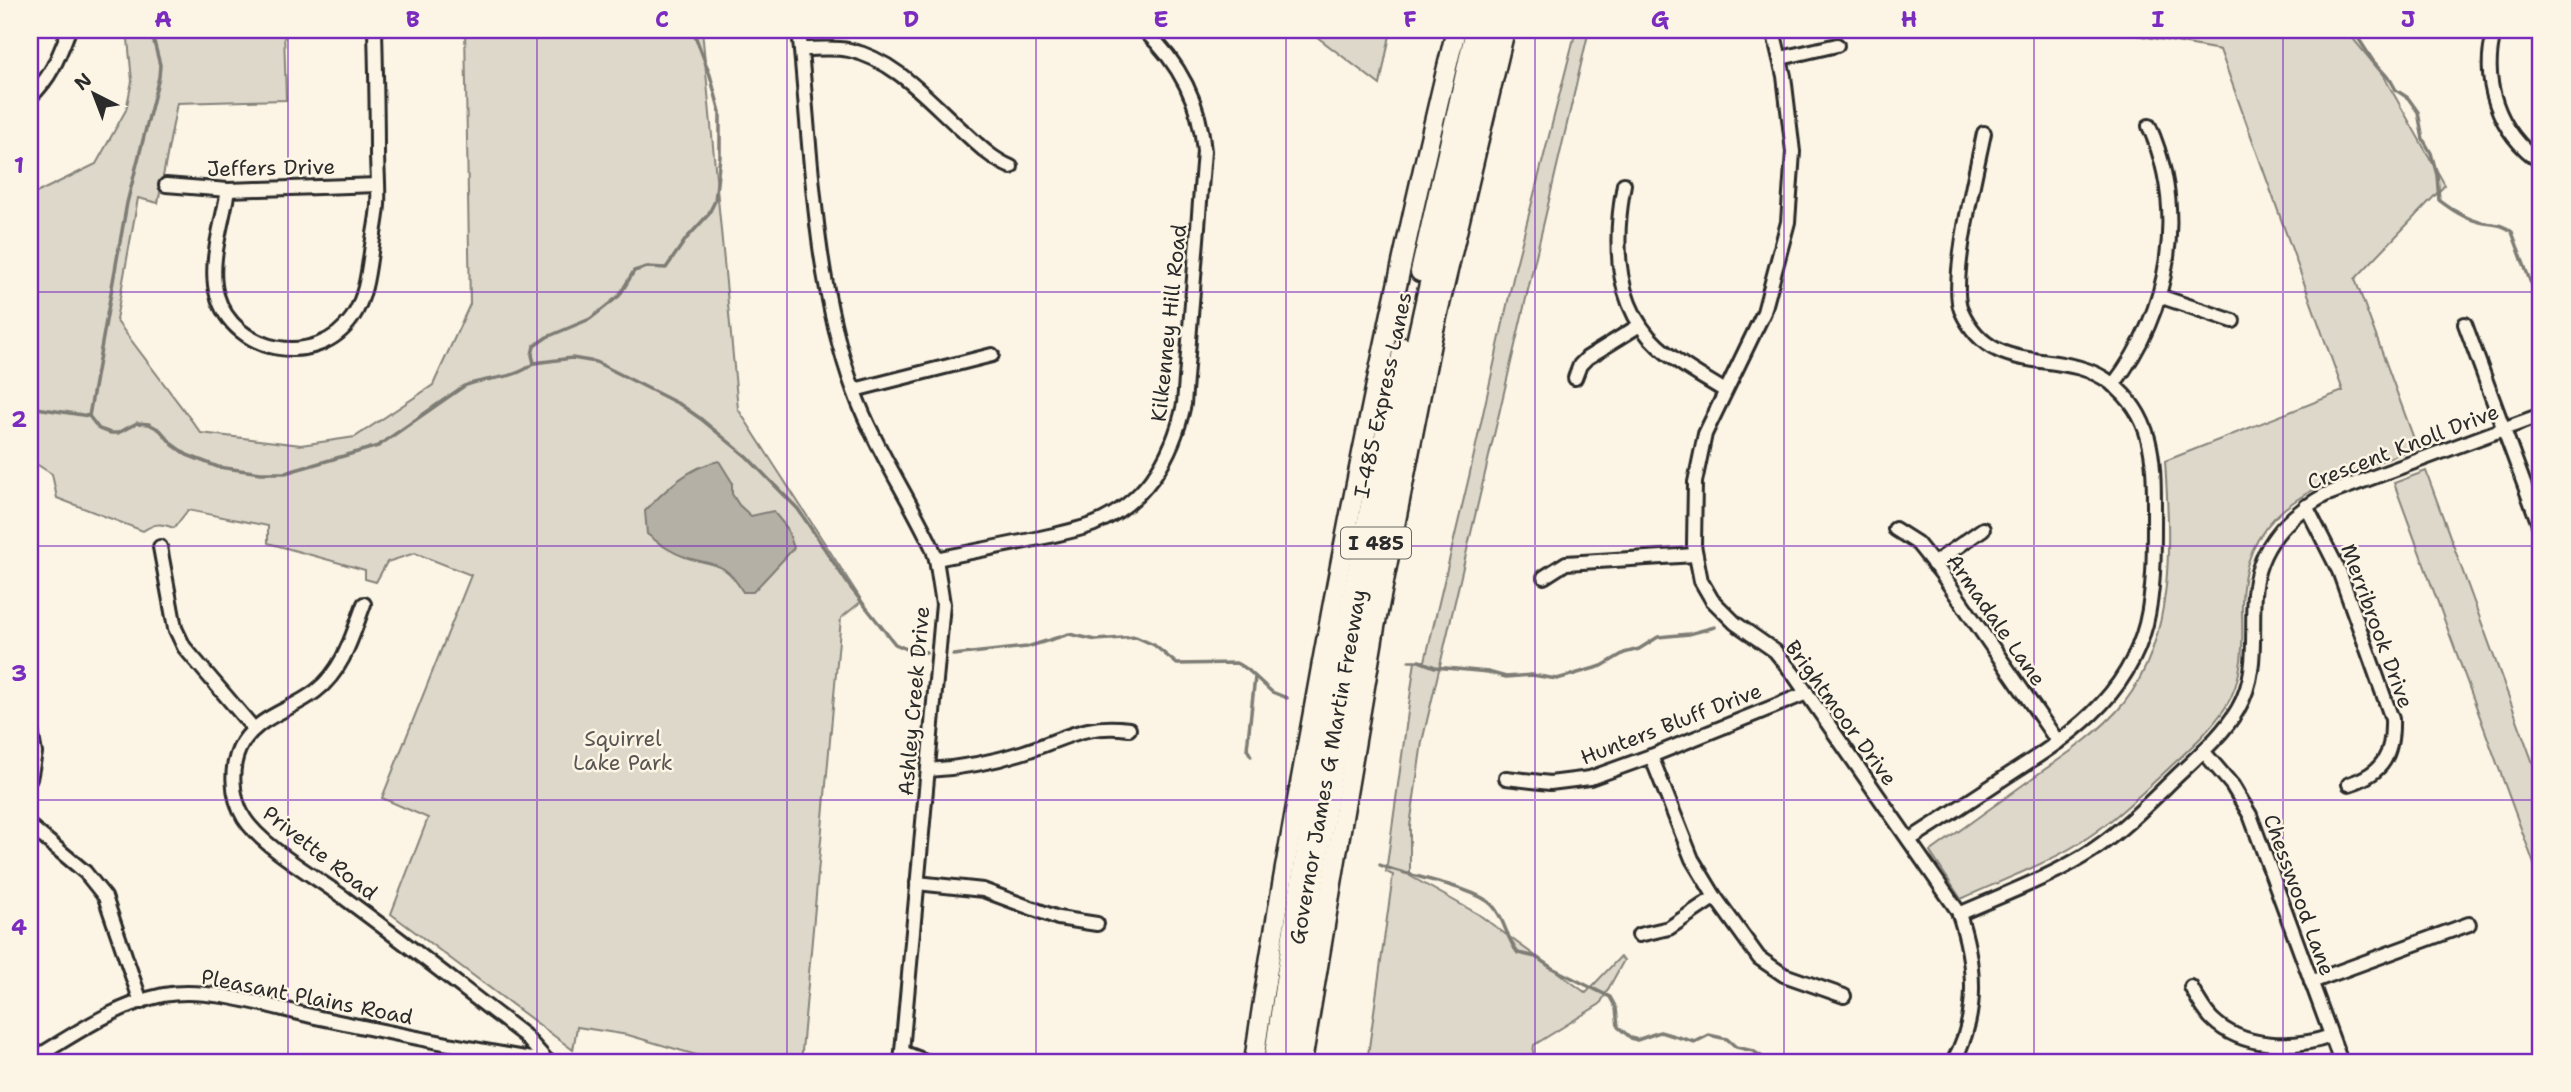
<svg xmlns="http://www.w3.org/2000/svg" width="2571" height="1092" font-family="'Shantell Sans',sans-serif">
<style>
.green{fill:#ded8ca;stroke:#84827a;stroke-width:2}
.water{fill:#b4b0a5;stroke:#7d7b74;stroke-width:2}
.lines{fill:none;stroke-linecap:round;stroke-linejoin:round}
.stream{stroke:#7d7b74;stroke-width:3.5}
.minor-casing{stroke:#2b2b2b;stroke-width:18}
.highway-casing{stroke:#2b2b2b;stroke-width:23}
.minor{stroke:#fcf5e5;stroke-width:12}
.highway{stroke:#fcf5e5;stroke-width:18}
.grid{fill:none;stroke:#7b2cbf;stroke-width:2;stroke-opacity:0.55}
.labels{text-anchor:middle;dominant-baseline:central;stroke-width:5;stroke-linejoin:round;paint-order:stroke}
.shield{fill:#fcf5e5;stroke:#6a6863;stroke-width:2}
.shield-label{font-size:19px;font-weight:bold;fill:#2b2b2b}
.street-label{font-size:21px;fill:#2b2b2b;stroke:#fcf5e5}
.park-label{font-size:21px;fill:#585653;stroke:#fcf5e5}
.neatline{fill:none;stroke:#7b2cbf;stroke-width:2.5}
.grid-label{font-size:23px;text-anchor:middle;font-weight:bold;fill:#7b2cbf}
</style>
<rect width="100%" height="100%" fill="#fcf5e5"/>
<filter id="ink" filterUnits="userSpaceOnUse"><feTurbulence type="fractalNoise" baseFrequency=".0143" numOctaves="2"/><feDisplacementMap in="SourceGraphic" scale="14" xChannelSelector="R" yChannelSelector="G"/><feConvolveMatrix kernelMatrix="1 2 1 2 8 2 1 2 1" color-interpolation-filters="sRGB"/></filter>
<g filter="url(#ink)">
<!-- green -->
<g class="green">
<path d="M107 30H284L286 100 177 103 158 203 138 198 116 320 201 433 301 445 355 437 433 385 470 304 465 30H702L738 409 862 601 841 618 801 1062H720L628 1035 577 1027 573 1050 391 914 428 818 382 798 471 575 415 553 387 562 376 582 365 579V570L268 543V526L188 510 174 528C160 523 155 523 143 531L57 498 52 474 30 460V283L39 277 30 254V196L96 164 126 110 132 81 128 39Z"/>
<polygon points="1308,30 1391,30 1380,85"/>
<polygon points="1576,30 1589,30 1422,742 1410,826 1410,876 1478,914 1586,993 1620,957 1624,960 1600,1004 1534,1045 1532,1062 1367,1062 1393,875 1386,872 1415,661 1425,661 1469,477 1515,269"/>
<path d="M2108 30H2346L2383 75 2445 185 2355 279 2417 447C2334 481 2239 498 2242 610 2243 643 2244 679 2225 708 2210 731 2187 751 2167 770 2142 793 2118 817 2090 836 2051 863 2004 879 1961 899L1930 852C1966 826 2002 800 2038 774 2069 753 2100 732 2124 703 2176 635 2170 541 2165 461L2343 391 2220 50Z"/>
<polygon points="2426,471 2541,785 2541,883 2394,483"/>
</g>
<!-- water -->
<path class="water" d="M719 461 732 482V494L739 505 751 516 773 511 787 528 794 548 753 592H743C724 560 716 567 685 557 670 552 658 543 647 534L645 511C667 488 689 467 719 461Z"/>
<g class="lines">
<!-- stream -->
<g class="stream">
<path d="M2353 30 2373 61 2391 81 2396 90 2408 98 2418 112 2423 139 2431 153 2437 175 2439 200C2451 209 2465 219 2480 222 2492 225 2502 223 2512 232L2530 281 2541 299"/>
<polyline points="534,363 572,358 596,362 681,405 701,419 747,457 798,509 850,587 895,644 909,650 926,652"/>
<polyline points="534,363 532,355 534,346 547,337 590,319 619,296 634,271 647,267 666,268 686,239 708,215 715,201 720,156 720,112 710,75 693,30"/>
<path d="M30 407 89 416 99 429 111 433H118L137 423 149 424 160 430 173 445 187 455 218 467 261 473H285L378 446 464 386C488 376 513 381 534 363"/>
<polyline points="89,416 127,203 159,77 160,65 151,30"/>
<polyline points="953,655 1027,647 1069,634 1096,640 1136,637 1154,645 1177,664 1236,663 1247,669 1272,692 1287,698"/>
<polyline points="1409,661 1419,661 1435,667 1488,672 1506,677 1532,675 1557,679 1602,666 1624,653 1639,649 1658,637 1689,634 1715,627"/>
<polyline points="1251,756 1247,749 1255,677"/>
<path d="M1380 865C1406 876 1475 887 1492 905 1505 918 1506 939 1518 953L1536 957 1552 968 1610 997 1616 1008 1618 1027 1631 1038 1637 1040 1660 1032 1695 1042 1709 1035 1727 1039 1736 1047 1753 1051 1764 1058 1792 1062"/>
</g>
<!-- minor casing -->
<g class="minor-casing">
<g id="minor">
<path d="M799 30C811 147 813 280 854 391 874 446 907 494 932 547L936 559 943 604 901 1062"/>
<path d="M1773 30 1784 76 1793 152 1788 222 1764 312 1705 434 1695 482 1694 545 1701 581 1712 600 1735 623 1775 651 1792 672 1958 911C1975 961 1980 1015 1953 1062"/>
<path d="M2495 30C2480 80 2498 133 2541 162"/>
<path d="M801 49C817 49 834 47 849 50 896 60 929 101 963 131 978 145 992 159 1011 167"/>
<polyline points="1781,58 1837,45"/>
<path d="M30 97C51 78 59 56 69 30"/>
<path d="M1624 184C1614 239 1613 305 1658 346 1678 364 1703 377 1725 391"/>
<polyline points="166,185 228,190 378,185"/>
<path d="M228 190C223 222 208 263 217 295 234 354 317 369 352 318 365 299 368 274 371 252 373 237 377 221 378 205 379 188 377 169 377 152 377 111 376 70 375 30"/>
<polyline points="2159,296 2233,321"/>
<polyline points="2465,324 2541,530"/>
<polyline points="1575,378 1580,365 1587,358 1640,325"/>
<path d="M2113 385C2170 311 2187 212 2149 126"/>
<polyline points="854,390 992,355"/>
<path d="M2306 506 2339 571 2392 719C2393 754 2384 773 2349 784"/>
<polyline points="1895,529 1917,543 1941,573 2058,742"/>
<polyline points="160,547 175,628 184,647 254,729"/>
<path d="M936 559C966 553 996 547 1026 541 1049 536 1072 532 1094 524 1146 502 1173 456 1184 404L1204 151C1200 103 1179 62 1144 30"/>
<polyline points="1933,564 1983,529"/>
<polyline points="1544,577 1566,563 1695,555"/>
<path d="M364 604C352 636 344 669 316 691 292 710 261 715 243 742 229 764 231 796 244 818 263 848 318 878 347 900 407 944 465 990 524 1035L548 1062"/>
<polyline points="30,725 35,753 30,779"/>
<polyline points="2203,751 2232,785 2250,815 2341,1062"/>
<polyline points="1651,756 1692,859 1715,897 1759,958 1784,975 1844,996"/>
<path d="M928 770C962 768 993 762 1024 752 1065 739 1084 723 1129 729"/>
<polyline points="1506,778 1550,783 1590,778 1651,756 1807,693"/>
<polyline points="30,826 85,872 105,897 141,1002"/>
<path d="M1909 840C1942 819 1974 798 2007 776 2068 737 2127 699 2146 624 2155 587 2154 545 2154 508 2154 458 2153 416 2111 383 2061 345 1993 382 1961 310 1949 282 1977 168 1984 133"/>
<polyline points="917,883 983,890 1058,918 1097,924"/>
<path d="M1959 914C2004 894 2052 877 2093 850 2124 829 2151 801 2177 776 2199 755 2223 735 2238 709 2259 673 2251 633 2254 594 2258 547 2286 517 2325 495L2541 415"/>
<polyline points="1639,935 1669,928 1715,897"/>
<polyline points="2311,982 2469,924"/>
<path d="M2191 987C2197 998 2203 1010 2212 1019 2242 1049 2295 1049 2331 1036"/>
<polyline points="902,1052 928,1062"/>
<path d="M30 1061C72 1036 115 1005 163 995 210 986 273 1008 320 1018 396 1034 473 1050 550 1062"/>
</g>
</g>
<!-- highway casing -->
<g class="highway-casing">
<g id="highway">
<polyline points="1420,272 1475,30"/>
<path d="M1254 1062C1270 947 1291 833 1312 718 1353 487 1400 258 1456 30"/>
<path d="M1273 1062C1307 822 1352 584 1403 347"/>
<path d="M1286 1062C1325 806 1369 550 1426 297 1446 208 1469 119 1490 30"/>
<polyline points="1302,1062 1375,627 1432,338 1505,30"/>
</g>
</g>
<!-- minor -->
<use href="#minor" class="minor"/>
<!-- highway -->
<use href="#highway" class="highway"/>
</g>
</g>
<!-- grid -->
<path class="grid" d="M288 30V1062M537 30V1062M787 30V1062M1036 30V1062M1286 30V1062M1535 30V1062M1784 30V1062M2034 30V1062M2283 30V1062M30 292H2541M30 546H2541M30 800H2541"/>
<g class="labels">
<!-- shield labels -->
<rect class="shield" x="1341" y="527.5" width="70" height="31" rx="5"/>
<g class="shield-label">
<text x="1376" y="543">I 485</text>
</g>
<!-- street labels -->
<g class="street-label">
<text transform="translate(271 168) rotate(-1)">Jeffers Drive</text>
<text transform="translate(1169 323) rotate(-84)">Kilkenney Hill Road</text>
<text transform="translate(1383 395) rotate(-78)">I-485 Express Lanes</text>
<text transform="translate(2403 447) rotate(-21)">Crescent Knoll Drive</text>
<text transform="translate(1996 620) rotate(55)">Armadale Lane</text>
<text transform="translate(2377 626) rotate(70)">Merribrook Drive</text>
<text transform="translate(914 701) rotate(-85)">Ashley Creek Drive</text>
<text transform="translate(1841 713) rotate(54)">Brightmoor Drive</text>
<text transform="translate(1671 724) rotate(-21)">Hunters Bluff Drive</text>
<text transform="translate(1328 767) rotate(-80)">Governor James G Martin Freeway</text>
<text transform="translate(320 853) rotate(38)">Privette Road</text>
<text transform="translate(2299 895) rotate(70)">Chesswood Lane</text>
<text transform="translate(307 997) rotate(11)">Pleasant Plains Road</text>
</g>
<!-- park labels -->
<g class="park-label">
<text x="623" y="739">Squirrel<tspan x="623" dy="24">Lake Park</tspan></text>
</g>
</g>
<!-- margin -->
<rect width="2571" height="1092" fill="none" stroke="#fcf5e5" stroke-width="77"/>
<!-- north arrow -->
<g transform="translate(94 94) rotate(318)" stroke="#fcf5e5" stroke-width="5" paint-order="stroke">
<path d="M0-5L12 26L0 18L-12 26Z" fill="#2b2b2b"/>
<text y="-10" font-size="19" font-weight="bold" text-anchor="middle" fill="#2b2b2b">N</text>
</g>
<rect x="38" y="38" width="2494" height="1016" class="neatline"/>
<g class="grid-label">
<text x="163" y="27">A</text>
<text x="413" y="27">B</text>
<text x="662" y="27">C</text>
<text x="911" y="27">D</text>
<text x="1161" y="27">E</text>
<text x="1410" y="27">F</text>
<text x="1660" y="27">G</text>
<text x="1909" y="27">H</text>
<text x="2158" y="27">I</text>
<text x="2408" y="27">J</text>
<text x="19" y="173">1</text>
<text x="19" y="427">2</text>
<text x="19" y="681">3</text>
<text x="19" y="935">4</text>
</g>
</svg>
